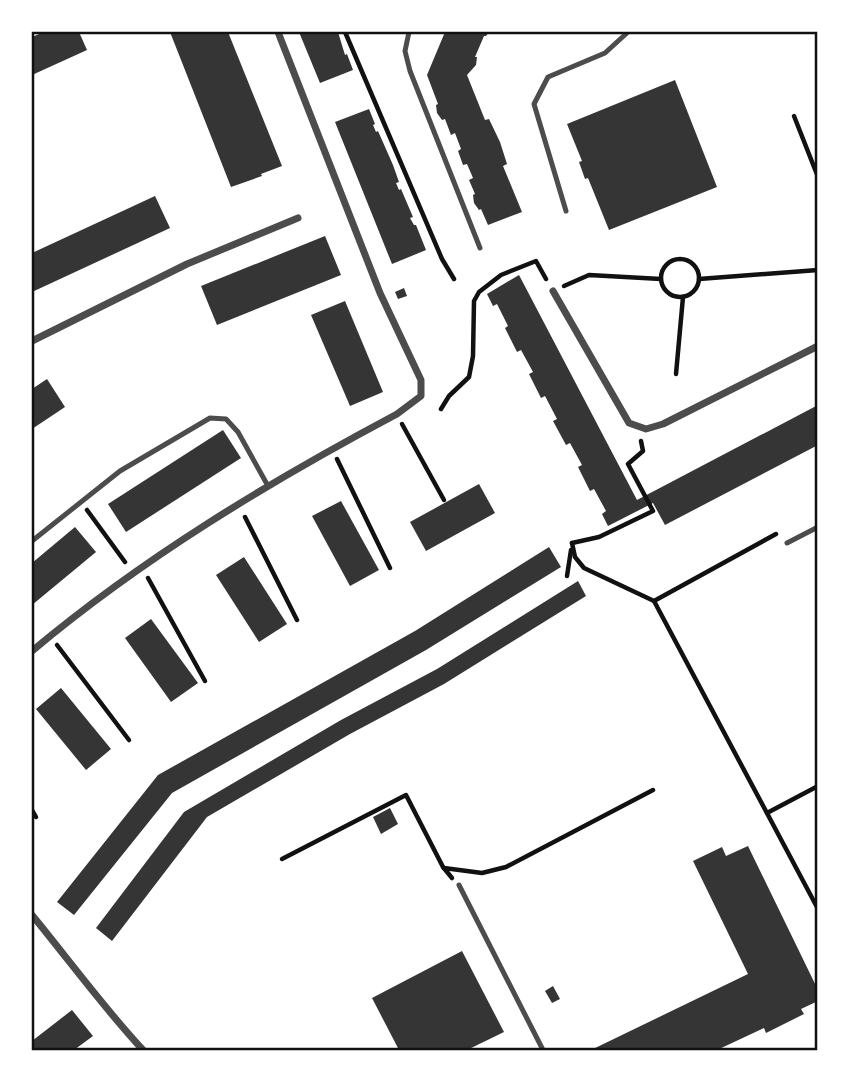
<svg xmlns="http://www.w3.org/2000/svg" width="849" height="1082" font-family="Quicksand,sans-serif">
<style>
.building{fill:#353535}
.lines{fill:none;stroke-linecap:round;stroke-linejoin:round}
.path{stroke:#111;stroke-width:4.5}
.service{stroke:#4c4c4c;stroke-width:5}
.minor{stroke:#4c4c4c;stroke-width:7}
.neatline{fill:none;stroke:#111;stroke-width:2.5}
</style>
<rect width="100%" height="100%" fill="#fff"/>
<!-- building -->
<g class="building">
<polygon points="44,32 79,32 87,50 32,75 32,37"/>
<polygon points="170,32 228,32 282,166 261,174 262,176 231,187"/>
<polygon points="299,32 338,32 345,55 347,54 353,70 320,83"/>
<polygon points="445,32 489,32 486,36 484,36 475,57 477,57 476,65 467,75 485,120 489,119 500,142 507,164 503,166 522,212 488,225 481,209 479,210 474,203 473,195 475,194 469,180 473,178 467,164 463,165 458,151 461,149 455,133 451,135 445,119 442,120 437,113 436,105 438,104 427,75"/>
<polygon points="675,80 717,187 609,230 588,178 585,179 579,162 582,161 567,124"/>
<polygon points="369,109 375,124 373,125 376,132 378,131 393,165 399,182 396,183 399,190 401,189 413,217 410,218 414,225 416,225 426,250 392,264 335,122"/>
<polygon points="155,196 170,228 32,292 32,253"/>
<polygon points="325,236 341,275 217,325 201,286"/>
<polygon points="519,275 637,500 818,405 818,445 665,525 653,503 608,526 602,514 606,511 594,489 590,491 578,467 582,465 570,443 566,445 553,421 557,419 545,396 541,398 529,374 533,372 521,350 517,352 505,328 508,326 497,304 493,306 487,294"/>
<polygon points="404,288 407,296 398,299 395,292"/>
<polygon points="345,301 383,392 350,406 311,315"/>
<polygon points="47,379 65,407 32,429 32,389"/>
<polygon points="223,430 241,458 126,532 108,504"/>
<polygon points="479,484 495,513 426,551 410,522"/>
<polygon points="341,501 379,570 350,586 312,516"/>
<polygon points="75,527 96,552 32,605 32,563"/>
<polygon points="549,547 561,567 426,650 172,793 74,915 57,902 158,775 415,631"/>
<polygon points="244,557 287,624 259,642 216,575"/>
<polygon points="578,581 586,596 444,684 350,734 207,817 112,941 96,928 184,812 341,720 437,669"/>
<polygon points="151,619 198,683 171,702 125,638"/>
<polygon points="61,688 111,749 86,770 36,709"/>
<polygon points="390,808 398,824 381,834 373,817"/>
<polygon points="748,846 818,990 818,1001 801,1009 804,1014 766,1033 764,1028 717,1050 591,1050 748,974 693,861 722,847 726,856"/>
<polygon points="462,951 504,1032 467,1050 399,1050 372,998"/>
<polygon points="553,986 560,999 552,1003 545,991"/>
<polygon points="72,1010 93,1036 74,1050 32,1050 32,1041"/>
</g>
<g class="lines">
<!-- path -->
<g class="path">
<polyline points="345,32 442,259 454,279"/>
<polyline points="794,116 818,177"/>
<circle cx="680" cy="278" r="19"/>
<polyline points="699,279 818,270"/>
<polyline points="564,286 589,275 661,279"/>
<polyline points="676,374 683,297"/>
<polyline points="441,409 449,396 469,377 473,356 474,301 479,292 501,275 536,261 546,279"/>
<polyline points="402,424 444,500"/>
<polyline points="337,459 390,568"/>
<polyline points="87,510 125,562"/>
<polyline points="245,517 297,620"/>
<polyline points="572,543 575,557 584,568 654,601 818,909"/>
<polyline points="572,543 599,537 653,511 628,464 643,451 641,441"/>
<polyline points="567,576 571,550"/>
<polyline points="148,578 205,681"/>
<polyline points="654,601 776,534"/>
<polyline points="57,645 129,740"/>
<polyline points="32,810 36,817"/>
<polyline points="767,813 818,786"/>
<polyline points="282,859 406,795 443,867 452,878"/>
<polyline points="444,868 482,873 506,867 653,790"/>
</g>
<!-- service -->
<g class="service">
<polyline points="409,32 405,51 410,71 480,248"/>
<polyline points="566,211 534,104 548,77 605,53 628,32"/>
<polyline points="32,541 120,471 210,418 226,419 238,432 268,486"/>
<polyline points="787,543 818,527"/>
<polyline points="459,885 543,1050"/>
</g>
<!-- minor -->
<g class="minor">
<polyline points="553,291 629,423 646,429 663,424 818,346"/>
<polyline points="32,341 187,264 298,218"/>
<path d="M32 651C143 558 269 482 397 414L421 396V380L380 293 278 32"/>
<path d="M32 915C69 960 103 1007 143 1050"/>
</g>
</g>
<!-- border -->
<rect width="849" height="1082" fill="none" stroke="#ffffff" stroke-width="66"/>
<rect x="33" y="33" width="783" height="1016" class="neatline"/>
</svg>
